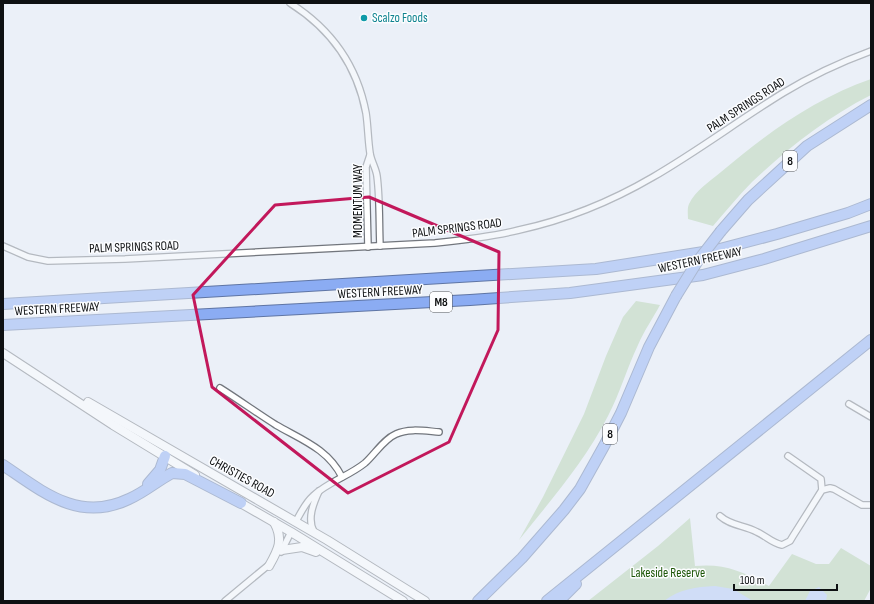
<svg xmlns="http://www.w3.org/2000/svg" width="874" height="604" font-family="'Sofia Sans Condensed',sans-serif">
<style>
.green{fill:#b3d0ac}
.water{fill:#afc6f6}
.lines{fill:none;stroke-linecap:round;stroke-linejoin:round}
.street-casing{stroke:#72767d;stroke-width:8}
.secondary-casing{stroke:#72767d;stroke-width:10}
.highway-casing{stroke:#5f75a4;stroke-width:12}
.street{stroke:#fff;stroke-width:5.5}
.secondary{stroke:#fff;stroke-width:8}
.highway{stroke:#8bacf3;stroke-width:10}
.highway-bridge-casing{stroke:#5f75a4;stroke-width:12;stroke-linecap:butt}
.highway-bridge{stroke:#8bacf3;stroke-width:10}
.marked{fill:none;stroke:#c2185b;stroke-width:3;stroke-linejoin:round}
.culture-dot{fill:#0f9aa8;stroke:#fcfdff;stroke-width:1.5}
.labels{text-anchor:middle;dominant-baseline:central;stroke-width:3;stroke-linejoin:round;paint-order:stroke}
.shield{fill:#fcfdff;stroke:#555759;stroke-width:1}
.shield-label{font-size:12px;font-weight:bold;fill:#0e1012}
.culture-label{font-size:13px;fill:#0d838f;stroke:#fcfdff;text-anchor:start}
.street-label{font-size:13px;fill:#0e1012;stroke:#fcfdff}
.park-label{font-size:13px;fill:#1b5506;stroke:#fcfdff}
</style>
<rect width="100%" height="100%" fill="#ebf0f8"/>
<!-- green -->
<g class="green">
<path d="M871 79V95C827 117 787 149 752 182 738 196 726 211 713 226L688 219C688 215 687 208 689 204 695 191 710 181 721 172 767 133 814 99 871 79Z"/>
<path d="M636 301 660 305C653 318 644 331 638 345 627 368 620 393 608 416 585 461 551 500 519 540L543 497 584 414 606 356 623 317Z"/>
<path d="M690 518 695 566C725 563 744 572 769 586L792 554 816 564H829L841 548 871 566V588L864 601H588L658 546Z"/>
</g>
<!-- water -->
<g class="water">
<path d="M715 586 733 589 753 601H664C679 589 696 587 715 586Z"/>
<polygon points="819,587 827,595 826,601 805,601 810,591"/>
</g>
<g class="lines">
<!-- street casing -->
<g class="street-casing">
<g id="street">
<path d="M290 3C331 29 357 65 366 113 368 126 368 140 370 153 371 161 376 168 377 176 380 199 379 223 380 246"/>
<path d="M3 246 28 257 48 261 125 259 435 243C463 240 491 237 519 230 565 220 612 201 653 177 698 151 739 120 783 93 811 76 841 62 871 51"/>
<polyline points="368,247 366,167 370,155"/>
<path d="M220 388C239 400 257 413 276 425 302 440 328 449 342 477"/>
<polyline points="849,404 871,417"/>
<polyline points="788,456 821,479 822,490"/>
<path d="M720 516C731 526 744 525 757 532 766 536 772 543 782 545L790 541 793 536 822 490 830 488 834 489 862 505H871"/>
<path d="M296 521C301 513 305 503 313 496 328 482 349 476 365 463 375 454 384 439 396 434 409 428 425 431 439 432"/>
<path d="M314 532C307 519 313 504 319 491"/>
<polyline points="281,552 291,532"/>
<polyline points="225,601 271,563"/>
</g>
</g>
<!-- secondary casing -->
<g class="secondary-casing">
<g id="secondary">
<polyline points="3,353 113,425 195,475"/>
<polyline points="88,402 327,540 425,601"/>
<polyline points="237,501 291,532 403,601"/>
<polyline points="282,550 302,547 316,552"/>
<path d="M269 566C278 550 284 540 274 522"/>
</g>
</g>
<!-- highway casing -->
<g class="highway-casing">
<g id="highway">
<polyline points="721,231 748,200 807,146 871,105"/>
<polyline points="3,304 596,269 716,250 777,234 848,213 871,204"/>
<polyline points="3,325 470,300 570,293 703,275 764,259 871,226"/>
<path d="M3 465C43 492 79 523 129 499 145 492 157 481 172 473L185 474 241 503"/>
<polyline points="148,484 160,470 165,456"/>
<polyline points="478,601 522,558 564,510 580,489 604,446 621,413 649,347 676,296"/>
<polyline points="547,601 871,340"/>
<polyline points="559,601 576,584"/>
</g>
</g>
<!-- street -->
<use href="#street" class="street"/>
<!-- secondary -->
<use href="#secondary" class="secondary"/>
<!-- highway -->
<use href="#highway" class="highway"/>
<!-- highway-bridge casing -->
<g class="highway-bridge-casing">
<polyline id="highway-bridge" points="676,296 697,262 721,231"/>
</g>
<!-- highway-bridge -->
<use href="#highway-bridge" class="highway-bridge"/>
</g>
<!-- marked area -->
<path d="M0 0H874V604H0ZM369 197 499 252 498 330 449 442 348 493 212 387 193 295 275 205Z" fill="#ebf0f8" fill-opacity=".55" fill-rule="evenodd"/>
<path class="marked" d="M369 197 499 252 498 330 449 442 348 493 212 387 193 295 275 205Z"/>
<!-- markers -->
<circle class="culture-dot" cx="364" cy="18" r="4"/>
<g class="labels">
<!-- shield labels -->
<g class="shield">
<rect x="783" y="151" width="14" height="20" rx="3"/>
<rect x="430" y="292" width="22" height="20" rx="3"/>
<rect x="603" y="424" width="14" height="20" rx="3"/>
</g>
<g class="shield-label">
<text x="790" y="161">8</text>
<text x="441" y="302">M8</text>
<text x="610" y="434">8</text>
</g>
<!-- culture labels -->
<g class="culture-label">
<text x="372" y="18">Scalzo Foods</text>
</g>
<!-- street labels -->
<g class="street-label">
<text transform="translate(746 105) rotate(-33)">PALM SPRINGS ROAD</text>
<text transform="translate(358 201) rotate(-90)">MOMENTUM WAY</text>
<text transform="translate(457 228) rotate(-7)">PALM SPRINGS ROAD</text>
<text transform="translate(134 247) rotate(-2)">PALM SPRINGS ROAD</text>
<text transform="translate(700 260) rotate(-12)">WESTERN FREEWAY</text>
<text transform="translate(380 292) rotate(-3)">WESTERN FREEWAY</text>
<text transform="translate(57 309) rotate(-3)">WESTERN FREEWAY</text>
<text transform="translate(242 477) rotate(29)">CHRISTIES ROAD</text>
</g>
<!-- park labels -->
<g class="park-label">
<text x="668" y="573">Lakeside Reserve</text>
</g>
</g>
<!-- border -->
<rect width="874" height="604" fill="none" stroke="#0e1012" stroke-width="8"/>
<!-- scale -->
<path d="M734 584v6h103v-6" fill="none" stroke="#0e1012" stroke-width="2"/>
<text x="740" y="584" font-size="12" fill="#0e1012" stroke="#fcfdff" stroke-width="3" paint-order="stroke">100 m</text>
</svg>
